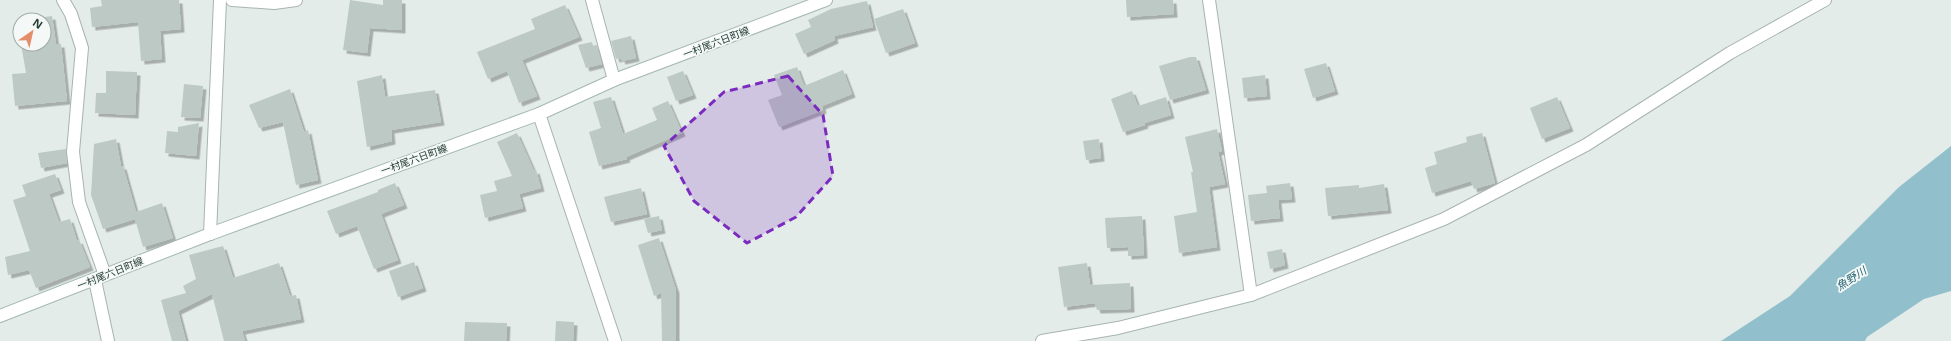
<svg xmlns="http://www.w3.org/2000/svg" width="1951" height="341" font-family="'Noto Sans','Noto Sans JP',sans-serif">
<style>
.water{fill:#91c0cc}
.building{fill:#bcc9c5;filter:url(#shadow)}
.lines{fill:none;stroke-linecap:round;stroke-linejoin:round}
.minor-casing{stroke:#a7b4b0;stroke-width:14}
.tertiary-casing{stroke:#a7b4b0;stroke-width:14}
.secondary-casing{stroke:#a3b7b1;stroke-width:14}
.minor{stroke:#fff;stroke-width:12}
.tertiary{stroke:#fff;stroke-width:12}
.secondary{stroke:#fff;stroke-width:12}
.marked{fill:#7b2cbf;fill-opacity:0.2;stroke:#7b2cbf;stroke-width:3;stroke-dasharray:8 5;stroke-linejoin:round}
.labels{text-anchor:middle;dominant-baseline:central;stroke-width:3.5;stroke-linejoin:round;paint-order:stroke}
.street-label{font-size:10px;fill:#253c37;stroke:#f4f9f7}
.water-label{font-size:11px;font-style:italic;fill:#246272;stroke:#f4f9f7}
</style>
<defs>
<filter id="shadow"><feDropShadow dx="3.5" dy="3.5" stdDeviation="0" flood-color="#0004"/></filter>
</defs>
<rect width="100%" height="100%" fill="#e4ece9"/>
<!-- water -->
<polygon class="water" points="1951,146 1951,291 1924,299 1867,337 1865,341 1721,341 1790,296 1899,187"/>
<!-- building -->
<g class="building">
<polygon points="101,0 179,0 181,29 160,31 162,59 141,61 138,22 92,27 90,8 102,6"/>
<polygon points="350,0 383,5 383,0 402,0 402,30 370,28 367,53 343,50"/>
<polygon points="1126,0 1173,0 1174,14 1127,17"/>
<polygon points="867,1 873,27 834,36 835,40 804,54 795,34 811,27 808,20 831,9"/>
<polygon points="565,5 579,37 522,60 537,96 519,103 507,71 488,79 477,52 535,29 531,19"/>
<polygon points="903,9 915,43 886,53 874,19"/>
<polygon points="52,16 56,44 61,44 67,101 15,106 12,74 26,73 21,44 44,44 44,20 24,20"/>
<polygon points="631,36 636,58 622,61 621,58 616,59 611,41"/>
<polygon points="592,42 593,46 597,45 602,64 586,68 578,45"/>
<polygon points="1190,57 1196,57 1206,90 1170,100 1159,66"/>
<polygon points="1326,63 1335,91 1313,98 1304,69"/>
<polygon points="797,67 804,86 843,70 852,94 822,106 823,110 779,127 768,100 782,95 774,75"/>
<polygon points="106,71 137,72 135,115 95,113 96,93 106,93"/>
<polygon points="683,71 693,95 676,101 667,77"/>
<polygon points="382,75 385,97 435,90 441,122 391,130 392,141 367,147 357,81"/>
<polygon points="1265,75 1267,96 1244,98 1242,78"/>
<polygon points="184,84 203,86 200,118 181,117"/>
<polygon points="290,89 304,132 308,130 318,180 296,185 283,122 259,128 249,105"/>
<polygon points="1132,91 1138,106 1166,97 1171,115 1144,123 1145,125 1123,132 1111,99"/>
<polygon points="611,97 623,134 657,120 652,108 668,101 682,133 626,157 627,159 599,166 589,132 601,128 593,102"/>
<polygon points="1557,97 1570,128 1542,139 1530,108"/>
<polygon points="199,123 196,156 165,153 167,131 178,132 178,127"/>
<polygon points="1217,129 1222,151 1218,152 1225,184 1209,187 1217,247 1179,253 1174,216 1197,212 1191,172 1193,172 1185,137"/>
<polygon points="517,133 534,171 536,170 541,188 519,194 523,208 485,218 480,195 497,191 494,181 512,176 497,142"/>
<polygon points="1482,133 1495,183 1474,189 1471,181 1432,193 1425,168 1437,164 1434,152 1467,142 1466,137"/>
<polygon points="116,139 121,166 123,166 136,212 162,203 173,238 143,247 135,219 103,229 91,195 94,144"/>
<polygon points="1099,139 1101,158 1086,160 1083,141"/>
<polygon points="66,149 67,163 41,168 38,153"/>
<polygon points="55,174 61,190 49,194 59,222 70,219 77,241 79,240 90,267 36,288 29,270 8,275 5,257 30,251 13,200 26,196 22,185"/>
<polygon points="395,183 404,205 381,214 398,260 374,269 357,226 336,234 327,211 378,192 378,190"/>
<polygon points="1290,183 1292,199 1278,200 1280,218 1251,221 1248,195 1267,193 1266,186"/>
<polygon points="1384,184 1388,210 1328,216 1325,188 1359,185 1359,188"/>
<polygon points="641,188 647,214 611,222 604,197"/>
<polygon points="659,216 662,230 648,233 644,219"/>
<polygon points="1142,216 1144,255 1128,256 1128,247 1107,248 1105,218"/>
<polygon points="659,238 676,290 676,341 662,341 661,293 654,296 638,245"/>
<polygon points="223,246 233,278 279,263 290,296 296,295 301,319 242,331 245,341 224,341 212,294 178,311 186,341 172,341 161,300 186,293 183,286 196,279 189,255"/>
<polygon points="1282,249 1285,265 1270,269 1267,252"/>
<polygon points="414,262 423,288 398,297 389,271"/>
<polygon points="1087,263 1090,285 1130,283 1131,309 1097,310 1095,303 1064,307 1058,267"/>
<polygon points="556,321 574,322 573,341 555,341"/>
<polygon points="465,322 507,323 506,341 464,341"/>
</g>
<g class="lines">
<!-- minor casing -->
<g class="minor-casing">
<g id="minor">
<polyline points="63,0 71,14 82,48 73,152 79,202 105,275"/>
<polyline points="232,0 274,3 296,0"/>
<polyline points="592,0 614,80"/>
<polyline points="1209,0 1251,295"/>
<polyline points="210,234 220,0"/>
<polyline points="95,280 108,341"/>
<polyline points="1042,341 1118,328 1251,295 1444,219 1586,145 1730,53 1825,0"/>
</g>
</g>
<!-- tertiary casing -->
<g class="tertiary-casing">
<polyline id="tertiary" points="539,114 615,341"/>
</g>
<!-- secondary casing -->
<g class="secondary-casing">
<polyline id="secondary" points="0,316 210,234 539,114 614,80 826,0"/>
</g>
<!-- minor -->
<use href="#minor" class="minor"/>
<!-- tertiary -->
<use href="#tertiary" class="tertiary"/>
<!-- secondary -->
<use href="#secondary" class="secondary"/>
</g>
<!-- marked area -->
<path class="marked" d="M788 76 823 115 833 176 796 217 747 243 694 201 664 146 724 92Z"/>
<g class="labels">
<!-- street labels -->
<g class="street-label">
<text transform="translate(716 42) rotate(-21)">一村尾六日町線</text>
<text transform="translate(414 159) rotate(-20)">一村尾六日町線</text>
<text transform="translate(110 273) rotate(-22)">一村尾六日町線</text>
</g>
<!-- water labels -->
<g class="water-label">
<text transform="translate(1851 278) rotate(-33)">魚野川</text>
</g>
</g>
<!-- north arrow -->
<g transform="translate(32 32) rotate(34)"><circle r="19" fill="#f4f9f7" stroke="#a1adaa"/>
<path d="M0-3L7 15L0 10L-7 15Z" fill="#e58d69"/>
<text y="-6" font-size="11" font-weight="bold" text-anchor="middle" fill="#253c37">N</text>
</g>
</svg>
